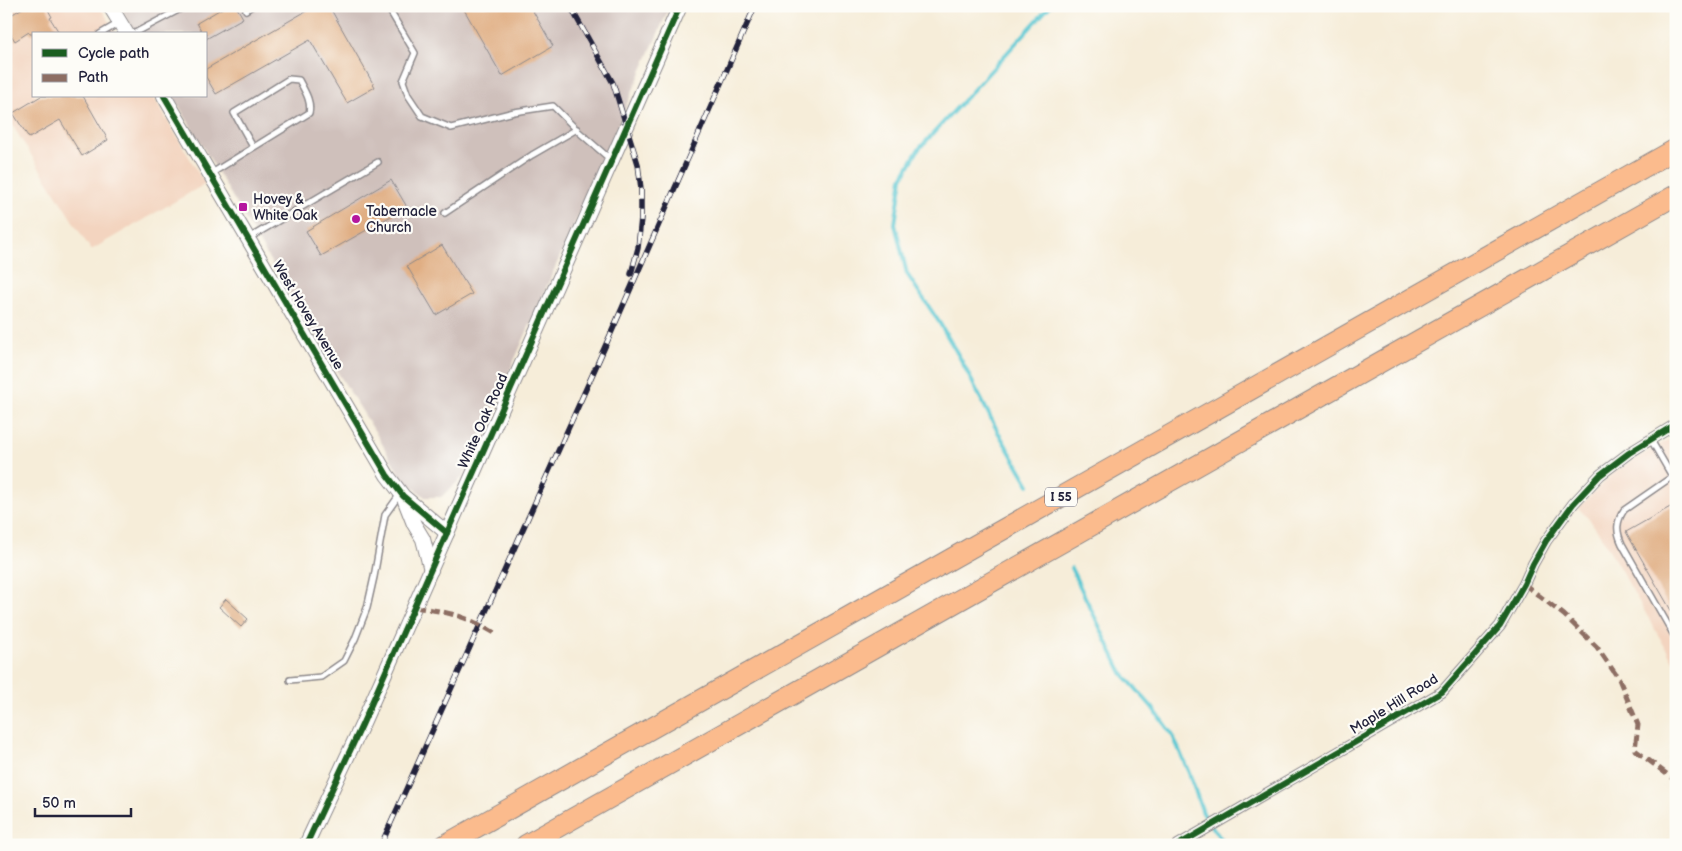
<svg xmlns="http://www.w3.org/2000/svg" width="1682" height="851" font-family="'Balsamiq Sans',sans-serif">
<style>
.built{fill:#f3d4bf}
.industrial{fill:#cfc0bb}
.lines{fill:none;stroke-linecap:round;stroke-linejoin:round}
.stream{stroke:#5bc7d2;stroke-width:4}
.building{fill:#e0ae83}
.service-casing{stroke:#8c888a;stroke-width:8}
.minor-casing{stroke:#8c888a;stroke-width:12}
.tertiary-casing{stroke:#8c888a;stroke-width:16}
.motorway-casing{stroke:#8c888a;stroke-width:22}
.service{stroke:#fff;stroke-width:5}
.minor{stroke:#fff;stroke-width:10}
.tertiary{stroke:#fff;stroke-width:14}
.motorway{stroke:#fbbb8d;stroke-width:20}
.rail-casing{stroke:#22223b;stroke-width:5.5}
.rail{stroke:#fdfcf7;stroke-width:4;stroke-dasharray:11;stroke-linecap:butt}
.quiet{stroke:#8d6e63;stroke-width:5;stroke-dasharray:10 5;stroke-linecap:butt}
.cycleway-casing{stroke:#fdfcf7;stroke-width:9}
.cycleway{stroke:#1b5e20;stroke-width:6}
.poi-dot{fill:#b5179e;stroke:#fdfcf7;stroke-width:2}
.labels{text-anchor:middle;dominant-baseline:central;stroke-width:4.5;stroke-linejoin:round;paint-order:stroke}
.shield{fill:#fdfcf7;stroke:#646373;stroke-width:1}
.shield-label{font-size:12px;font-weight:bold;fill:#22223b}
.poi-label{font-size:14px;fill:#22223b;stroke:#fdfcf7;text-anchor:start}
.street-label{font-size:14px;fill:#22223b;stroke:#fdfcf7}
</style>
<rect width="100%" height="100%" fill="#fdfcf7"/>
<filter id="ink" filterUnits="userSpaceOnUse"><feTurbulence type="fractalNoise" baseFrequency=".02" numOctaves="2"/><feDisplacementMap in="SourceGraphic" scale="10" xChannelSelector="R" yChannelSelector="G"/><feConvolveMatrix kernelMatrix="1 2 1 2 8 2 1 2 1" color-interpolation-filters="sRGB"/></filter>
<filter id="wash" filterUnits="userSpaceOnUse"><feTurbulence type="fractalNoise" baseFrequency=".0096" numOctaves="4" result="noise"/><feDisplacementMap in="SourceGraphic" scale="20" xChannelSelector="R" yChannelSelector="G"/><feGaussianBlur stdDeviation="1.12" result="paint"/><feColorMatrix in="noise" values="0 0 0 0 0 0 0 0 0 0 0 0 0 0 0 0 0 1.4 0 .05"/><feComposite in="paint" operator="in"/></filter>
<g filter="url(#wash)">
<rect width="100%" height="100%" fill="#f6edd9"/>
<!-- built -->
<g class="built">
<polygon points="6,6 100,6 116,34 34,34 34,96 153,96 205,184 91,250 6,115"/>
<polygon points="1676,435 1676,666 1603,539 1590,520 1578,508 1616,471"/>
</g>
<!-- industrial -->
<polygon class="industrial" points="120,6 670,6 463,477 441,497 425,497 402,478 374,430 311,330 173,96 206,96 206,34 136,34"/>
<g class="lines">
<!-- stream -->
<g class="stream">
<polyline points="1029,485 998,432 960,358 939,322 907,274 895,224 902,178 918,150 1050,6"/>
<polyline points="1071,568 1122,673 1152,707 1173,736 1189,773 1203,813 1222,841 1221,845"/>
</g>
</g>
<g id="blocks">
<!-- building -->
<g class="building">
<polygon points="26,6 46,6 52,17 50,18 60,34 30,34 29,32 15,41 6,27 6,18"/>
<polygon points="226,6 236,6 243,18 206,39 206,34 203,34 197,23"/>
<polygon points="315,6 329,6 375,87 347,103 310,40 216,94 206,77 206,69"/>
<polygon points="462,6 530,6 553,46 502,76"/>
<polygon points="41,96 83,96 108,140 82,156 60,120 29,138 13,113"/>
<polygon points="391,180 407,207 321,256 306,231"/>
<polygon points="442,245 472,294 436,315 407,266"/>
<polygon points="1672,506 1676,512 1676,619 1626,532"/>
<polygon points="226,599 248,619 241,627 219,607"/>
</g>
</g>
</g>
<g filter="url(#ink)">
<use href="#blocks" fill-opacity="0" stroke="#8c888a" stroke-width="1"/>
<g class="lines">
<!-- service casing -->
<g class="service-casing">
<g id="service">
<polyline points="387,6 415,53 403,81 408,95 422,116 451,128 514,112 553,106 579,132 610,159"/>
<polyline points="246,10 252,6"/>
<polyline points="100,34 119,23"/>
<polyline points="133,34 186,6"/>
<path d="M212 173 309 113C312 101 304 90 299 80L289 79 234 113 253 147"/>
<polyline points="445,213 532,155 577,129"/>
<polyline points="249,238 378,162"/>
<polyline points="1651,440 1676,483"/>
<path d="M1676 474 1624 510C1616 522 1616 531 1622 544L1676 639"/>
<polyline points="290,680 321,677 344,661 355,639 367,608 374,577 385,515 400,494"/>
</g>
</g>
<!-- minor casing -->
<g class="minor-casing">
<polyline id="minor" points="1178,845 1442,692 1500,626 1524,584 1533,564 1546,541 1573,504 1600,475 1629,453 1676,424"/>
</g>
<!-- tertiary casing -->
<g class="tertiary-casing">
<g id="tertiary">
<polyline points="110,6 127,34"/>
<polyline points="164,96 387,475 403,496 447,533"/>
<polyline points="405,501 414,524 423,539 431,570"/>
<polyline points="306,845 362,725 680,6"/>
</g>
</g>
<!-- motorway casing -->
<g class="motorway-casing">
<g id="motorway">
<polyline points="445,845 1676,149"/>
<polyline points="526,845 1676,195"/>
</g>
</g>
<!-- service -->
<use href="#service" class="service"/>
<!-- minor -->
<use href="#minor" class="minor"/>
<!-- tertiary -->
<use href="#tertiary" class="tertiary"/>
<!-- motorway -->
<use href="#motorway" class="motorway"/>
<!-- rail casing -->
<g class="rail-casing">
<g id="rail">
<polyline points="570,6 613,83 638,164 641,189 641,218 638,248 631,274"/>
<polyline points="381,845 612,331 755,6"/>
</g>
</g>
<!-- rail -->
<use href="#rail" class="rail"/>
<!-- quiet -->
<g class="quiet">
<polyline points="1524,584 1564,615 1597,647 1619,679 1638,725 1635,750 1676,781"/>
<path d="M414 607C449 612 467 616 498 635"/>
</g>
<!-- cycleway casing -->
<g class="cycleway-casing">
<g id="cycleway">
<polyline points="164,96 387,475 403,496 447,533"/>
<polyline points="306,845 362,725 680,6"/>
<polyline points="1178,845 1442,692 1500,626 1524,584 1533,564 1546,541 1573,504 1600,475 1629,453 1676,424"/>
</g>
</g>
<!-- cycleway -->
<use href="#cycleway" class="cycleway"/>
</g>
</g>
<!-- markers -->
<g class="poi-dot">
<rect x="238" y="202" width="10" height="10" rx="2.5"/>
<circle cx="356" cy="219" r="5"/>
</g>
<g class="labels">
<!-- shield labels -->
<rect class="shield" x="1045" y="487.5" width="32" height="19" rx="4"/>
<g class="shield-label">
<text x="1061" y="497">I 55</text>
</g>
<!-- poi labels -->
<g class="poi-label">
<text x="253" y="199">Hovey &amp;<tspan x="253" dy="16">White Oak</tspan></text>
<text x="366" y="211">Tabernacle<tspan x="366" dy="16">Church</tspan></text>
</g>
<!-- street labels -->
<g class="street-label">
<text transform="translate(308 315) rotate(59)">West Hovey Avenue</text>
<text transform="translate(483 421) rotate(-66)">White Oak Road</text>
<text transform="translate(1394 704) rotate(-32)">Maple Hill Road</text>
</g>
</g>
<!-- margin -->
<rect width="1682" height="851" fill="none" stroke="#fdfcf7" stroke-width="25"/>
<!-- legend -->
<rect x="32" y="32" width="175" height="65" fill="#fdfcf7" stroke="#a5a5ac"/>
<rect x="42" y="49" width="25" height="8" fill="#1b5e20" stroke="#a5a5ac"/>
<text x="78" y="58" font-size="15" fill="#22223b">Cycle path</text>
<rect x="42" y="74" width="25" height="8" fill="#8d6e63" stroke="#a5a5ac"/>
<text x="78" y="82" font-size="15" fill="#22223b">Path</text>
<!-- scale -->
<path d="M35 808v8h96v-8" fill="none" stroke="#22223b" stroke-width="2.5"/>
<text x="42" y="808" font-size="15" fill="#22223b" stroke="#fdfcf7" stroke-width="4" paint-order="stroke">50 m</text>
</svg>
